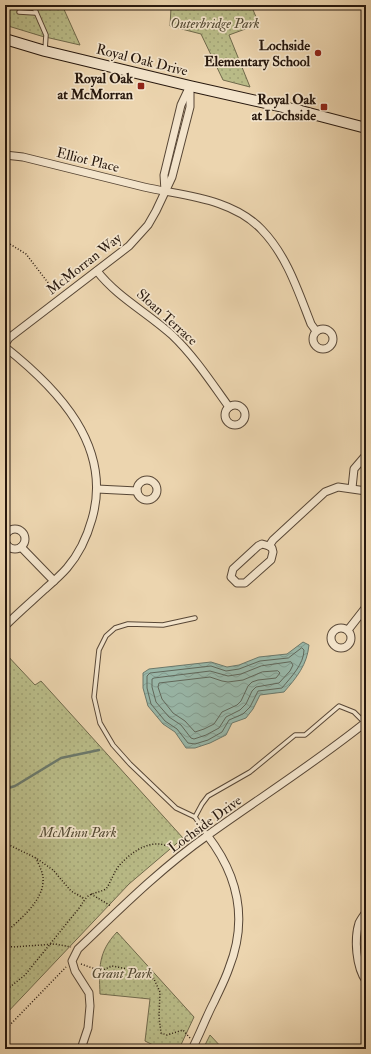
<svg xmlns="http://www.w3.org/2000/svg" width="371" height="1054" font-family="'IM FELL Double Pica',serif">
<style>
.park{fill:url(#park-dots);stroke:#706a4c}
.water{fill:url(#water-waves);stroke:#6b796c}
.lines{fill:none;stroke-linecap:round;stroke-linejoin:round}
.shore{stroke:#60685c;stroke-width:1}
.stream{stroke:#6b796c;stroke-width:2.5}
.service-casing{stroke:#584736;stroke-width:5.5}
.minor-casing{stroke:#584736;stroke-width:9}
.secondary-casing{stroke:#27180e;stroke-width:12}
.path{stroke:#27180e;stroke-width:1.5;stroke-dasharray:1 2;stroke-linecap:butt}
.service{stroke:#f3e4cb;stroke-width:3.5}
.minor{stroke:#f3e4cb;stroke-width:7}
.secondary{stroke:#f3e4cb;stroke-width:10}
.poi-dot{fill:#8f2418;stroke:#f3e4cb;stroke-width:1.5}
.labels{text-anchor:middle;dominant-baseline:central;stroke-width:3.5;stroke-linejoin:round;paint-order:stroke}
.park-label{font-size:14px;font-style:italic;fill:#534a33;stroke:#f3e4cb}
.poi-label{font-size:14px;font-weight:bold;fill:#27180e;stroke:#f3e4cb;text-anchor:end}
.street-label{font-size:14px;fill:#27180e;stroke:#f3e4cb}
</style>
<defs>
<pattern id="park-dots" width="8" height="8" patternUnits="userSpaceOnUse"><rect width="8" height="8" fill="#babd89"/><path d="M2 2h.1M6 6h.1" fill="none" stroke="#a0a275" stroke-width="1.8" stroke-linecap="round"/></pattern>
<pattern id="water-waves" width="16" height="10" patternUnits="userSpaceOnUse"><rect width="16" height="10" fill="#99b9ab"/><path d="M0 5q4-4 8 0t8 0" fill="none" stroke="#849e92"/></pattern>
</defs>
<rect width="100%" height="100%" fill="#ecd5af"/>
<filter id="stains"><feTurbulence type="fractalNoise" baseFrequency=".005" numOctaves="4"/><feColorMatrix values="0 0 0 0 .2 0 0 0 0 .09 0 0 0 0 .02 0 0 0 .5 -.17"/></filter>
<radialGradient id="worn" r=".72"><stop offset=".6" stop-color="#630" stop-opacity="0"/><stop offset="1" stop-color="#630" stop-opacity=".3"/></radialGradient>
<!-- park -->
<g class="park">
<polygon points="5,5 62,5 80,45 41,36 5,25"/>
<polygon points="169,5 251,5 259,24 229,35 250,87 223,80 201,34 170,26 171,8"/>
<polygon points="5,653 35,685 41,681 183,838 129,884 5,1015"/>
<path d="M117 932 194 1017 179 1049H161L145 1041 150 999 100 994C99 968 98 952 117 932Z"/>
<polygon points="210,1035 223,1049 203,1049"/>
</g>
<!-- water -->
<path class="water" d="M303 642 309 645C307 665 297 677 284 692L260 695 253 709 246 718 232 723 226 735 210 743 195 748H186L175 732 163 724 148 706 143 688V673L149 669 211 662 227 667 239 665 259 657 287 654Z"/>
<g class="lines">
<!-- shore -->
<g class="shore">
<path d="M302 648 304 650C304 664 291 677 282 688L258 691 250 707 243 714 229 720 222 732 208 740 195 744 188 743 177 729 165 721 151 704 147 688V676L150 673 211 666 226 671 239 669 260 661 288 658Z"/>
<polygon points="291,662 293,665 290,671 279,683 256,687 252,691 246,704 240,710 226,717 219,728 206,735 194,739 191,738 181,725 169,717 156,702 152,687 152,679 154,678 210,671 228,676 241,674 261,666"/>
<polygon points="278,671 280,673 276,678 258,680 252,682 248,686 241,701 237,705 222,712 214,724 204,729 195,732 185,721 173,713 162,699 158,687 159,683 210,677 222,681 228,682 243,680 262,672"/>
</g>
<!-- stream -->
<polyline class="stream" points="5,789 15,786 61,758 99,750"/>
<!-- service casing -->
<g class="service-casing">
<g id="service">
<polyline points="33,5 46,35 45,50"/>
<polyline points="19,12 36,13"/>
<polyline points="195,618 163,625 128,624 115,628 106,636 99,650 94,697 100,723 113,745 130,764 176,808 195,817 207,835"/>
<polyline points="195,817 202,804 208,796 250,772 295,735 305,735 339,706 354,712 365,723"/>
</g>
</g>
<!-- minor casing -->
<g class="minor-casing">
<g id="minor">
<path d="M5 155 23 157C63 167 104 177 144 187 184 196 232 198 262 230 287 256 298 291 311 324L316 331"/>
<polyline points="165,191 164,175 181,105 189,88"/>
<path d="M97 271C117 297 148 313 172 335 194 356 211 382 229 407"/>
<circle cx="323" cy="339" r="10"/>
<polyline points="5,344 9,338 129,246 148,225 156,211 172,177 190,107 190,86"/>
<path d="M5 347C58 389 113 446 92 519 87 537 79 554 67 568 61 575 53 582 45 589 32 601 18 613 5 626"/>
<circle cx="235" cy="415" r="10"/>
<circle cx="147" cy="490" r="10"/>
<polyline points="352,488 354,469 366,455"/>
<polyline points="97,489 137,491"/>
<circle cx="15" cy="539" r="10"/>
<polygon points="262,544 269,546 272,548 273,552 271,560 245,583 237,583 231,577 233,569 258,546"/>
<polyline points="269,546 273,540 325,492 338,487 366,491"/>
<polyline points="21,547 54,581"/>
<circle cx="341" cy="638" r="10"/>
<polyline points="348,630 366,607"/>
<path d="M366 912C364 915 361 919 359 923 354 939 356 967 366 981"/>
<path d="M81 1049 88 1028 90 1006 89 993 75 971 72 961 78 949C120 909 161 868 208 835 261 797 315 763 366 722"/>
<path d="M192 1049C200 1034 206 1017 214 1002 219 991 225 980 229 968 248 920 238 875 207 835"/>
</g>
</g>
<!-- secondary casing -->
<g class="secondary-casing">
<polyline id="secondary" points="5,39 45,51 190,86 301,111 366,128"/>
</g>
<!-- path -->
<g class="path">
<polyline points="5,241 26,254 56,293"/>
<polyline points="5,843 36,858 53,870 71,891 85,899"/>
<polyline points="91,894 111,906"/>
<path d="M5 933C19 920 42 902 43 882 44 873 39 866 36 858"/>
<polyline points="5,946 13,947 55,944 71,947"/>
<polyline points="81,964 92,968 103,970 112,966 128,969 154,979 160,992 159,1017 161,1033 167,1035 183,1030 190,1038"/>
<path d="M5 991 25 975 80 907C90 890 91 896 106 889 111 882 113 874 118 867 131 851 156 834 175 851"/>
<polyline points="5,1030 66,967"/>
</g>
<!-- service -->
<use href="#service" class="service"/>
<!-- minor -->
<use href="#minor" class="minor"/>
<!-- secondary -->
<use href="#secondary" class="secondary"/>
</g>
<!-- markers -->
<g class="poi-dot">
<circle cx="318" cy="53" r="4"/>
<rect x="137" y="82" width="8" height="8" rx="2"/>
<rect x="320" y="103" width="8" height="8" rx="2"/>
</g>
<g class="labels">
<!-- park labels -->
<g class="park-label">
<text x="215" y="23">Outerbridge Park</text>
<text x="78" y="832">McMinn Park</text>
<text x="122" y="973">Grant Park</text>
</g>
<!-- poi labels -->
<g class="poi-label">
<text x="310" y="45">Lochside<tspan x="310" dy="16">Elementary School</tspan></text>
<text x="133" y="78">Royal Oak<tspan x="133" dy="16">at McMorran</tspan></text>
<text x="316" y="99">Royal Oak<tspan x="316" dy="16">at Lochside</tspan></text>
</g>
<!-- street labels -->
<g class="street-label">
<text transform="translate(142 60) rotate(14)">Royal Oak Drive</text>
<text transform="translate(88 160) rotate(14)">Elliot Place</text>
<text transform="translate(84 264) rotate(-38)">McMorran Way</text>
<text transform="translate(167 317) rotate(42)">Sloan Terrace</text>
<text transform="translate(205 824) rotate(-36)">Lochside Drive</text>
</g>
</g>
<!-- margin -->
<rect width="371" height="1054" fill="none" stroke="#ecd5af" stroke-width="20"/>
<rect x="6" y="6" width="359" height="1042" fill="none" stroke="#27180e" stroke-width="2"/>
<rect x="10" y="10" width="351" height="1034" fill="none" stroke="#27180e"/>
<rect width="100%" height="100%" filter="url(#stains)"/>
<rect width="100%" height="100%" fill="url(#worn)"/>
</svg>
